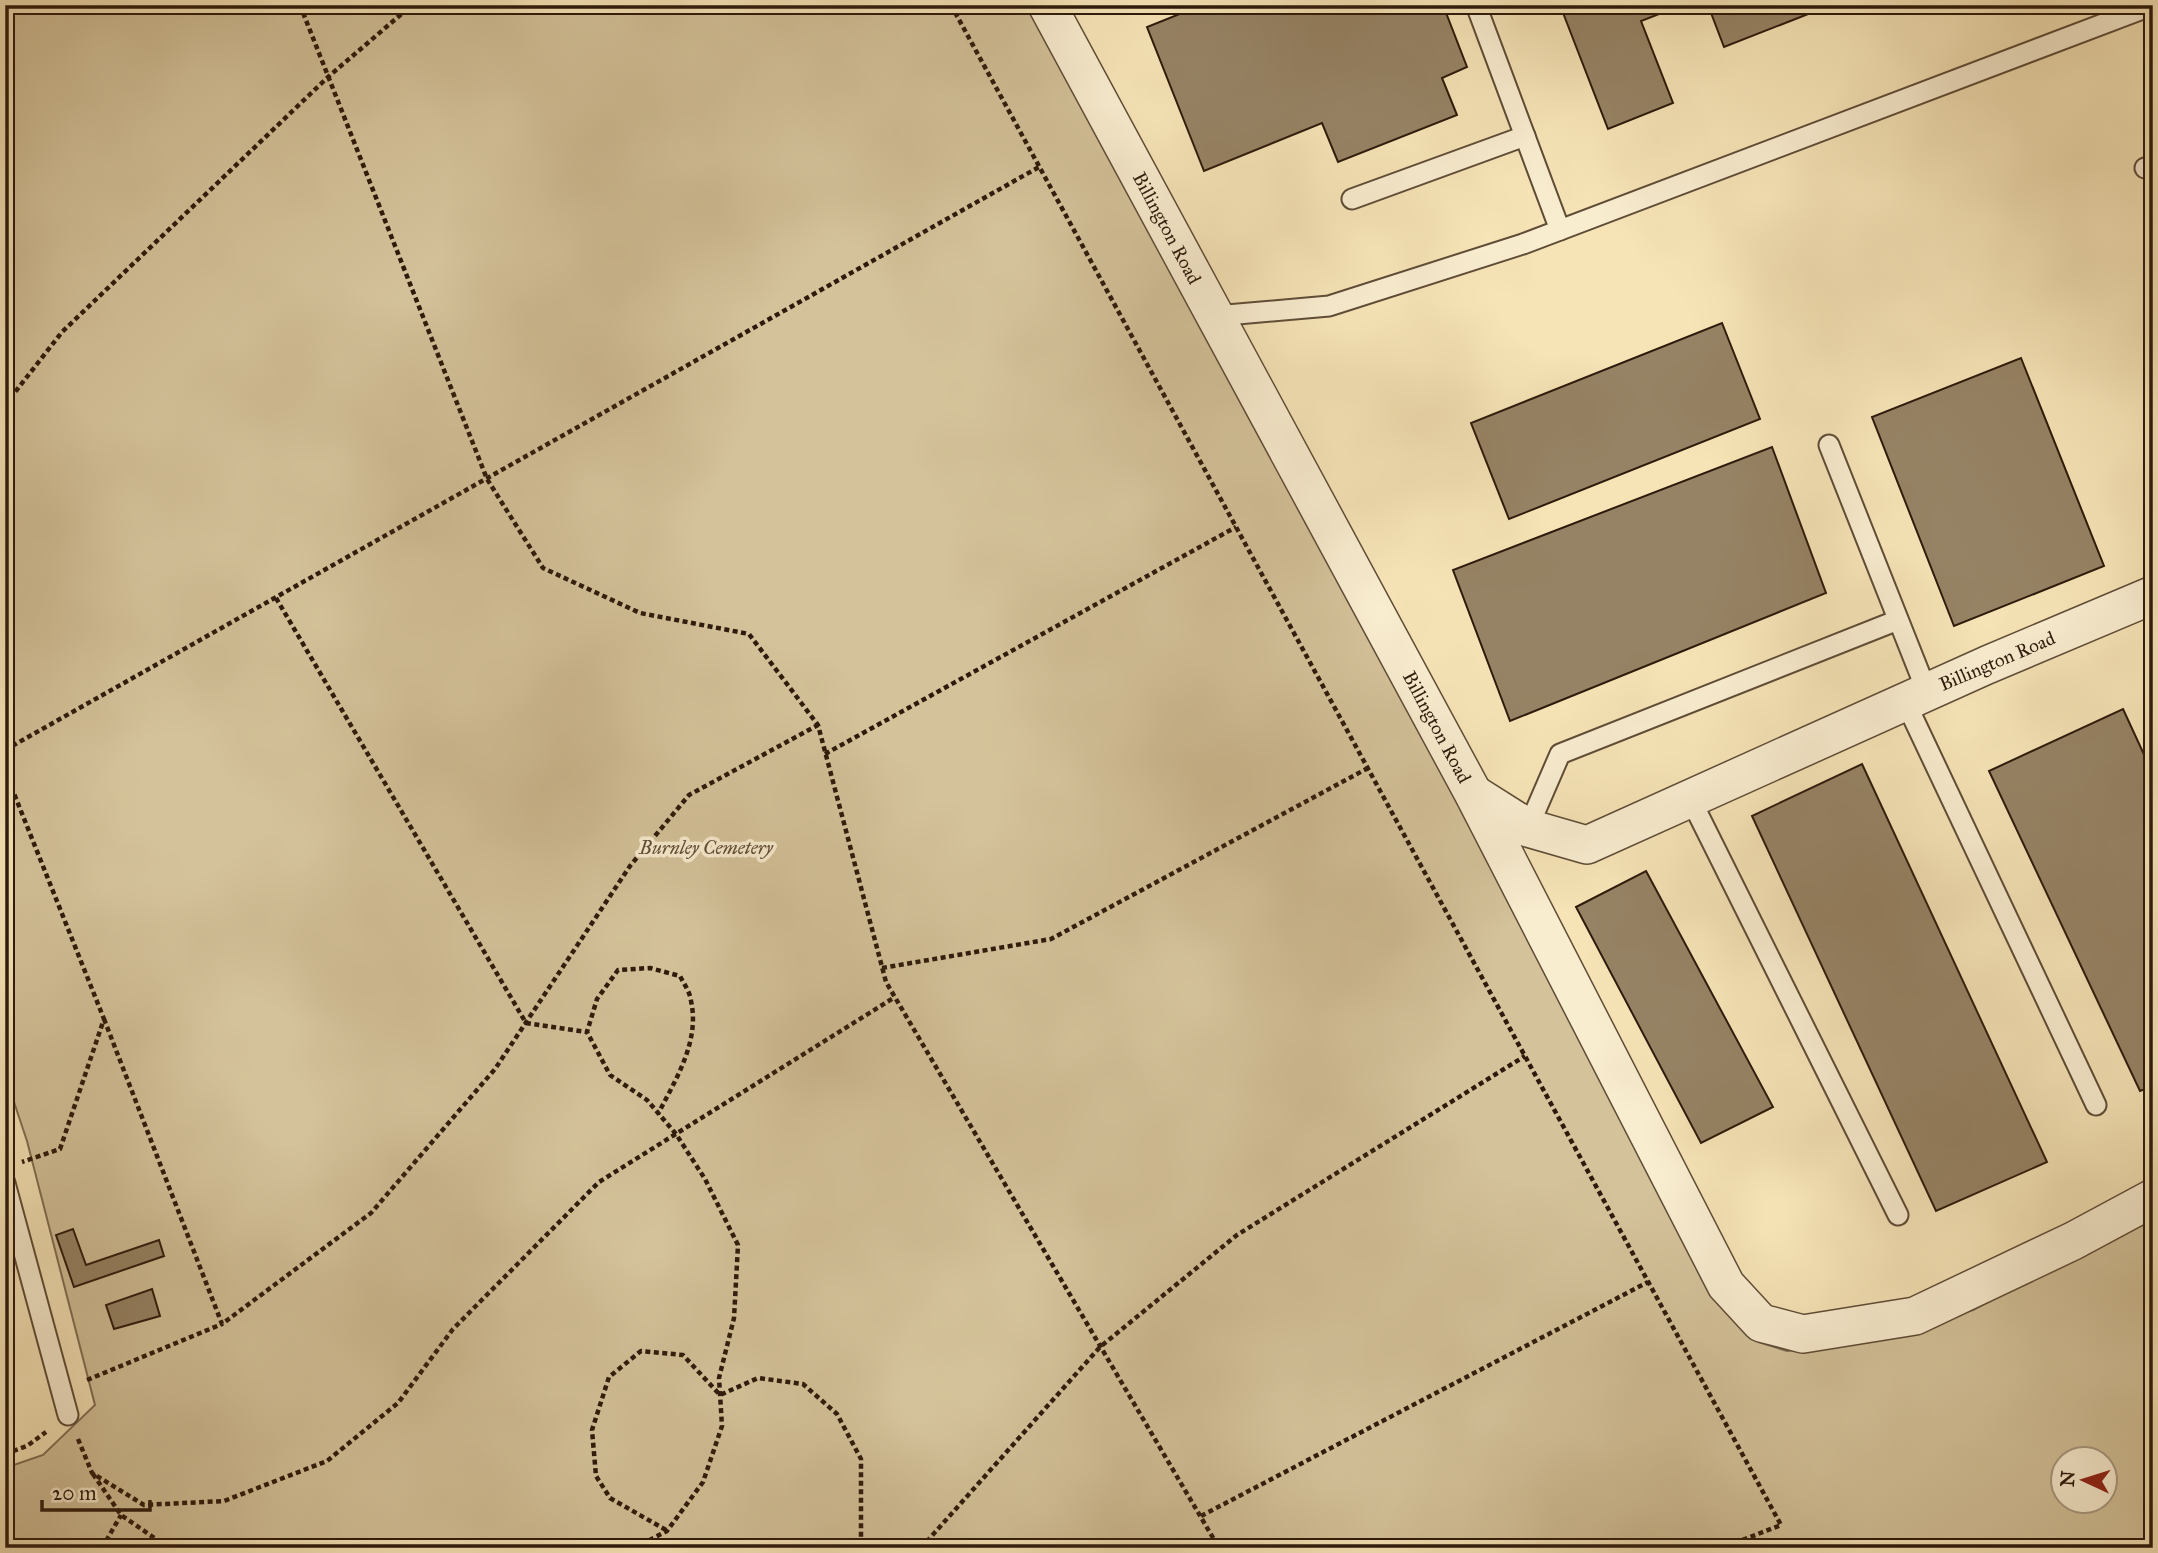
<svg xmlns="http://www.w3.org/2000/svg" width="2158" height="1553" font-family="'IM FELL Great Primer',serif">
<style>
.green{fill:#d4c29a;stroke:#806e53;stroke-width:2;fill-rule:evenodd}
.building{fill:#968365;stroke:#2d1a0c;stroke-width:2}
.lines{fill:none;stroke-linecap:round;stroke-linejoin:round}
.lane-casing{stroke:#5f4c37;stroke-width:23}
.street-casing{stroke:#5f4c37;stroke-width:40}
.path{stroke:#2d1a0c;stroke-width:4.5;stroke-dasharray:5 3.5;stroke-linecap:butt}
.lane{stroke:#f9edd0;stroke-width:19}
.street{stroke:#f9edd0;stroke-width:37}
.labels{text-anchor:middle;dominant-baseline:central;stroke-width:7;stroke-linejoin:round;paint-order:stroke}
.street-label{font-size:19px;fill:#2d1a0c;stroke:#f9edd0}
.park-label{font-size:19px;font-style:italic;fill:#5f4c37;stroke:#f9edd0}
</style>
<rect width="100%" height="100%" fill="#f6e4b7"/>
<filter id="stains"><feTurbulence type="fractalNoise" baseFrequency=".00286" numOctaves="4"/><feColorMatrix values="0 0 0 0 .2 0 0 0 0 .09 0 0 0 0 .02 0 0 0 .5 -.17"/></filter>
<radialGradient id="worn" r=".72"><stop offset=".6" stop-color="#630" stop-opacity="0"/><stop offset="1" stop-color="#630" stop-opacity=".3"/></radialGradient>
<!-- green -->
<path class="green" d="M5 5H1047L1758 1342 1787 1351 1870 1340 1973 1310 2153 1214V1548H5V1468L43 1455 95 1405 27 1141 5 1075ZM2064 1458H2106V1500H2064Z"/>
<!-- building -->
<g class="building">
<polygon points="1202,5 1443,5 1467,67 1442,78 1457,115 1338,162 1322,123 1204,171 1147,27"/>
<polygon points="1560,5 1682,5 1641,21 1673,103 1608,129"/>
<polygon points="1708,5 1831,5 1724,47"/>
<polygon points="1722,323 1760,419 1509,519 1471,423"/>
<polygon points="2021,358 2104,566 1954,626 1872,417"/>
<polygon points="1772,447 1826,593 1510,721 1453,570"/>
<polygon points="2123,709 2153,774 2153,1086 2140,1091 1989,771"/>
<polygon points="1862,764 2047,1162 1936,1211 1752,816"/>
<polygon points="1646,871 1773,1107 1701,1143 1576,907"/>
<polygon points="73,1229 86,1265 159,1240 164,1256 74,1287 56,1235"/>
<polygon points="152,1289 160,1316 114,1329 106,1305"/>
</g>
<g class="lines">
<!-- lane casing -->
<g class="lane-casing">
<g id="lane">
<polyline points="1476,5 1560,230"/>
<polyline points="2145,168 2153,166"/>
<polyline points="1352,199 1525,136"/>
<polyline points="1215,316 1329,306 1523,244 2153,5"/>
<polyline points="1829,445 1927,692"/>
<polyline points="1905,701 2096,1105"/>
<polyline points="1690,798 1898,1215"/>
<polyline points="1528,828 1560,754 1898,620"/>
<polyline points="5,1183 68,1415"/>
</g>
</g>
<!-- street casing -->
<g class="street-casing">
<g id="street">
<polyline points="1047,5 1473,793 1726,1285 1761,1323 1803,1334 1915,1316 2073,1241 2153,1198"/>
<polyline points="1474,794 1528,828 1587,845 1987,665 2153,595"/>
</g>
</g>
<!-- path -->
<g class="path">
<polyline points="300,5 487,479 543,568 640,613 749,634 818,725 886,982 1219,1548"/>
<polyline points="951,5 1781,1525 1722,1548"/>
<polyline points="5,405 62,332 328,77 412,5"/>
<polyline points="276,598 526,1023 587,1032"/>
<polyline points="5,750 1039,167"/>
<polyline points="825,754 1236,527"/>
<polyline points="5,771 104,1019 60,1149 22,1162"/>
<polyline points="882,968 1051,939 1368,768"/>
<polyline points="104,1019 222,1324 371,1213 495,1069 630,866 689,795 818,725"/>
<polyline points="87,1380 222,1324"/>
<polyline points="78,1439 92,1473 144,1505 224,1501 327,1461 398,1403 453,1329 599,1182 895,997"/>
<polyline points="5,1454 27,1446 46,1432"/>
<polyline points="93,1474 121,1515 169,1548"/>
<polyline points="1201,1516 1648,1282"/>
<polyline points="666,1530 610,1498 596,1476 592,1430 609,1377 641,1351 683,1355 720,1395 758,1378 803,1384 837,1414 861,1459 861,1548"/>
<polyline points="102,1548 121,1515"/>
<path d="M634 1548 667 1531 703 1482 722 1426 719 1378 734 1318 738 1245 705 1179 676 1134 647 1100 610 1075 587 1032 597 999 618 970 650 968 680 976C684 984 690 992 691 1001 700 1041 676 1079 658 1114"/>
<polyline points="921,1548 1100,1347 1237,1235 1525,1056"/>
</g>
<!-- lane -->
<use href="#lane" class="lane"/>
<!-- street -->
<use href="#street" class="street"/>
</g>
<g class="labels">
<!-- street labels -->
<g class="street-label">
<text transform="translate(1167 228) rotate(62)">Billington Road</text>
<text transform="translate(1997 661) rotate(-23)">Billington Road</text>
<text transform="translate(1437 727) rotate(62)">Billington Road</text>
</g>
<!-- park labels -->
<g class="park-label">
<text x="706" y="847">Burnley Cemetery</text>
</g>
</g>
<!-- margin -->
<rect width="2158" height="1553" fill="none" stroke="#f6e4b7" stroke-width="28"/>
<rect x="7" y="7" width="2144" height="1539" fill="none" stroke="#2d1a0c" stroke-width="3.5"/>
<rect x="14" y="14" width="2130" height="1525" fill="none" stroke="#2d1a0c" stroke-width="2"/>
<!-- north arrow -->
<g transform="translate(2084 1480) rotate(274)"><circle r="33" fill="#f9edd0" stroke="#a79982" stroke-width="2"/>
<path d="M0-5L12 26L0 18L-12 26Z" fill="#8f2418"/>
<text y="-10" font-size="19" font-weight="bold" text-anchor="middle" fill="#2d1a0c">N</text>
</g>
<!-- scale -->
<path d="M42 1500v10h108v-10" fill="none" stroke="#2d1a0c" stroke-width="3.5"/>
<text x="52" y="1500" font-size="21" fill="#2d1a0c" stroke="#f9edd0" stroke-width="5" paint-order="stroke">20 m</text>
<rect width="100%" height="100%" filter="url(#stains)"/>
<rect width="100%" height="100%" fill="url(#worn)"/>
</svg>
